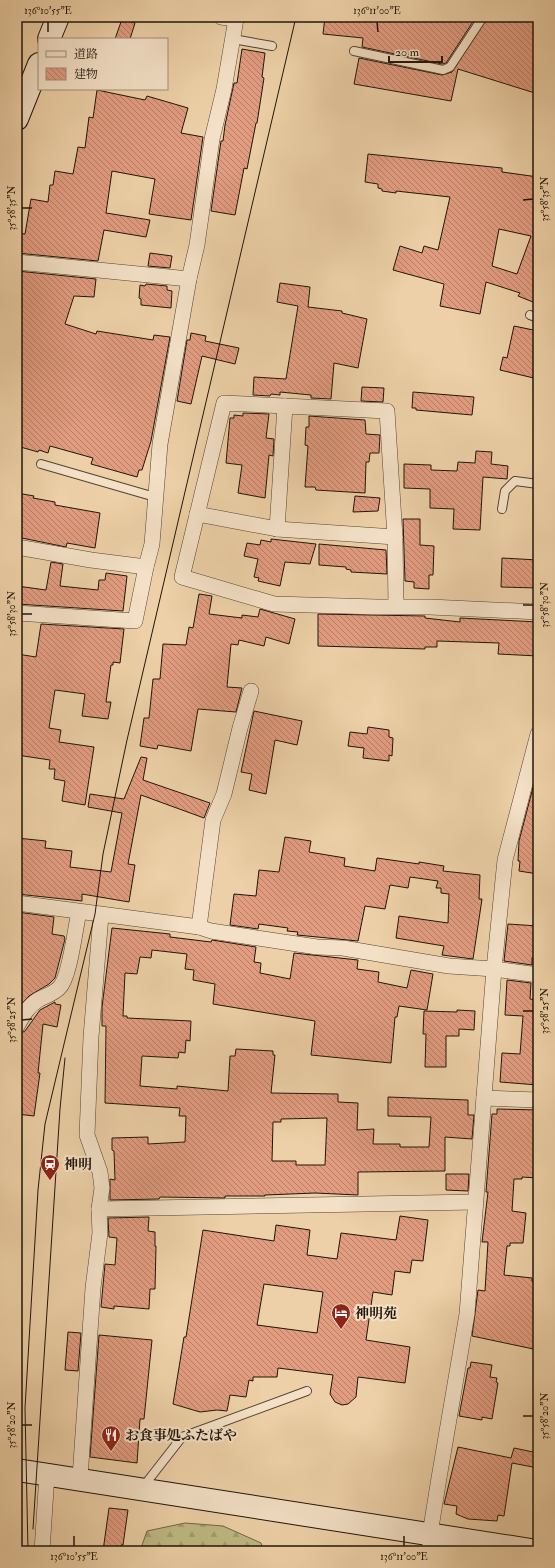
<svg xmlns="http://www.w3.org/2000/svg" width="555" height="1568" font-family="'IM FELL Double Pica','Noto Serif JP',serif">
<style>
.forest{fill:url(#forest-firs);stroke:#6f6646}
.building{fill:url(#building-back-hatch);stroke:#201409;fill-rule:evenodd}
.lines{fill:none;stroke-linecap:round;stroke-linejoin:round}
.lane-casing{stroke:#534330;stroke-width:10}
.street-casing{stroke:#534330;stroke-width:16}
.secondary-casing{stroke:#201409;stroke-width:24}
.lane{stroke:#f3e0c6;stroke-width:8}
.street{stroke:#f3e0c6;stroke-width:15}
.secondary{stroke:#f3e0c6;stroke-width:22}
.tram{stroke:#201409;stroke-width:1}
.ticks{fill:none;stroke:#201409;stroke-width:1.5}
.labels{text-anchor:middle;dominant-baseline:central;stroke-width:4;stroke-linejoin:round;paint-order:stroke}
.poi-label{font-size:14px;font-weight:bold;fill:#201409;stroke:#f3e0c6;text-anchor:start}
.neatline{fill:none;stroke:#201409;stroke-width:1.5}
.ticks-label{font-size:10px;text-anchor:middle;fill:#201409}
</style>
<defs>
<pattern id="forest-firs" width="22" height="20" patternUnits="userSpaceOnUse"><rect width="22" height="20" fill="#beb983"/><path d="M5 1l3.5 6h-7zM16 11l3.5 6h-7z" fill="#a39e70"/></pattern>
<pattern id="building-back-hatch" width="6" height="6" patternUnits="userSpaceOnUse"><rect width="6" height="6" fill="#e29c80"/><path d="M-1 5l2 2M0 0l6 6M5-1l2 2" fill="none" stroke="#b77e67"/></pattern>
</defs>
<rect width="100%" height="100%" fill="#edd0a7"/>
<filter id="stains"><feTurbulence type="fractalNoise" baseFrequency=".005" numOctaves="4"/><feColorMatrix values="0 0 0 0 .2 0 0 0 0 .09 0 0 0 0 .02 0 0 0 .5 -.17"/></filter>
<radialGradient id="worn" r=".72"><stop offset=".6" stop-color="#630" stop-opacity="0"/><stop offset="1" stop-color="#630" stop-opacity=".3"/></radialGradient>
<!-- forest -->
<polygon class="forest" points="185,1523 223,1526 261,1543 264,1551 140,1551 147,1531"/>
<!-- building -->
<g class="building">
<polygon points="325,17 476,17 446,63 442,64 362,47 363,38 323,34"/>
<polygon points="488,17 538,17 538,94 458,69 451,101 354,84 359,58 442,75 452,72"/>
<polygon points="122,19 135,23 130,39 115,39"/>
<polygon points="242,49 265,53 262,77 264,78 257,123 256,123 247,169 244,168 235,215 211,211 221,141 223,141 225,125 234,83 237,83"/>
<polygon points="97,90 145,100 147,96 188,108 181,133 203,137 191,220 149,214 155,179 112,171 106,213 150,220 146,237 104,230 98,261 17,253 17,233 25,234 31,199 48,202 50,185 53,185 55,171 73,174 78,147 85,148 89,117 93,118"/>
<path d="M368 154 502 168V172L538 177V304L518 296 520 293 486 282 480 314 440 306 444 284 393 270 400 246 422 253 424 246 438 250 450 197 396 191V193L382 191V189L378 188V184L365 182ZM499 229 531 236 517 274 492 266Z"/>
<polygon points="150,253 172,256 170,268 148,266"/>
<polygon points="17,271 96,279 94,297 74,296 65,324 96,334 97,331 153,340 154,335 170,337 151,441 142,470 139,470 137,477 91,464 93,458 50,446 48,453 39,450 38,452 17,446 17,361 22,343 17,342"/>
<polygon points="280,283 310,287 308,307 342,311 342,313 367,319 358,368 334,363 331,399 311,398 311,395 280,392 280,395 271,394 270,396 253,395 254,377 286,379 298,306 277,302"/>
<polygon points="146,284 167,286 167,290 172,291 171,308 141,305 141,299 139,298 140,285 145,286"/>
<polygon points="514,326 538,331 538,379 500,370 503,357 507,358"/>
<polygon points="191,333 206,336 205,341 239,348 235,364 202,356 191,404 177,401 187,340 190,340"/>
<polygon points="362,387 384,388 383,402 361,401"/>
<polygon points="413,392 474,397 472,415 416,410 416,408 412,408"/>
<polygon points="243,413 269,414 266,438 274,439 273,456 269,455 265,498 238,493 242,465 226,463 230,418 234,418 234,415 243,416"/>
<polygon points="309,416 365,420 366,434 380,435 379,453 370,453 369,462 366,462 365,493 316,490 315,487 305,487 308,446 305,445 306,427 309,427"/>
<polygon points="476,451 492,452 491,464 508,466 507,479 483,477 480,530 453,529 454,509 430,508 430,489 404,488 404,464 431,465 431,470 457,471 458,462 475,463"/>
<polygon points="17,493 34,496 33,498 55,502 55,505 100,513 95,548 67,543 66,547 17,537"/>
<polygon points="355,496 380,498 378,511 353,512"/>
<polygon points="403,519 420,519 420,545 434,546 433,575 429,575 429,589 414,588 414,582 405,581"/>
<polygon points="271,539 316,544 310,564 285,562 280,586 258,581 259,578 254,577 258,559 244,556 247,543 260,545 261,540 271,542"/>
<polygon points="319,544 386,550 387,574 351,572 351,570 346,569 346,567 319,565"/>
<polygon points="502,558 538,560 538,588 501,587"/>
<polygon points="51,562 63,564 60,586 98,590 99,580 105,580 106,573 127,576 123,611 17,604 17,586 46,590"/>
<polygon points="199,594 212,596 209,614 242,618 242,615 258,617 260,609 295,619 289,644 266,637 264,646 239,640 238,645 231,644 227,687 242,688 236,712 198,709 191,751 158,745 157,749 140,746 144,718 149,718 153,679 160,679 163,644 186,645 189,627 193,628"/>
<polygon points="318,614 425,616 425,618 460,622 460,618 538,622 538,656 498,654 499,643 437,641 437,647 425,647 425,649 318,646"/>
<polygon points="41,624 124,629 120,663 113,662 113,665 111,665 106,702 111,702 108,719 82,716 85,694 55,690 49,728 61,730 59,742 94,747 85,805 62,801 65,781 54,779 55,769 49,769 50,760 17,755 17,654 36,657"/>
<polygon points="254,711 302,721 297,745 275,740 266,794 249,790 252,774 241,772"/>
<polygon points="368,727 389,730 389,737 393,738 392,756 389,755 389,761 363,758 364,748 348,746 350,732 367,734"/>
<polygon points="141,757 147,758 143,780 210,803 204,818 141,795 128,864 135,865 129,902 82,894 82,901 17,894 17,838 46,841 45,848 72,851 70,867 111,872 122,813 88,807 90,794 124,799"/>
<polygon points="536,776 538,776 538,874 519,871 520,861 518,861 519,841"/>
<polygon points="285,837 311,841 309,852 345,858 344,866 375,871 377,858 419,864 419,862 444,866 443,871 480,875 479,899 482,899 473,959 442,955 444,946 396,938 399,916 448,923 449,894 441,893 441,888 436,888 438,881 410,877 408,888 390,885 385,909 365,906 358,941 297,935 298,932 287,931 288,928 259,924 258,929 230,925 234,894 256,896 259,870 279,872"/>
<polygon points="17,912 54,917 52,934 64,936 65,939 55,978 49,984 29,996 17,1009"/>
<polygon points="508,924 538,926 538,959 532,958 532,965 504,961"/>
<path d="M112 928 170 934V937L211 942 212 940 256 947 254 962 261 963 260 973 290 979 294 953 358 960 357 969 379 972 378 982 407 988 411 970 433 974 427 1010 399 1006 397 1017H395L391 1063 311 1055 315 1021 213 1004 215 984 193 980 194 970 185 969 187 954 152 950 151 958 140 957 137 974 125 973 123 1016H127V1018L191 1021 190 1041 186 1040 185 1053 179 1052 178 1058 142 1056 140 1086 177 1089V1086L228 1091 230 1056H235L236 1049 273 1051V1055H275L271 1093 338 1094V1102L358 1103 357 1130 374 1129 373 1144H400V1147H429L431 1117 388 1116V1097L468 1100V1115H474L472 1139 445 1137V1171L358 1172V1195L315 1193 265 1195V1196H225V1198L160 1197 159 1199 110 1200V1179L115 1180 114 1151 112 1150V1138L148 1137V1144L185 1142 186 1116H179L180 1108 105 1103 106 1026H102V1007ZM327 1118 325 1165H296V1161H272L273 1122H281V1119Z"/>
<polygon points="507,980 531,983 530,999 538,1000 538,1085 500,1082 502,1053 520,1054 523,1016 505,1015"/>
<polygon points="55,1002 55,1004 61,1005 57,1027 43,1024 38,1073 40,1073 34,1116 17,1114 17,1035 25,1031 40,1010"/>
<polygon points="457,1010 475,1011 474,1030 459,1029 459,1036 446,1036 446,1067 425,1067 426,1034 423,1034 424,1011 457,1012"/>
<polygon points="497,1109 538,1110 538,1178 522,1177 522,1179 514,1179 512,1211 526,1213 523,1243 510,1243 510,1246 507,1246 504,1275 532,1278 532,1281 538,1282 538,1350 472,1336 478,1290 485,1291 488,1242 482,1242 488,1192 486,1192 492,1114 497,1114"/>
<polygon points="446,1174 469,1174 468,1191 446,1190"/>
<path d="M400 1216 428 1220 423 1261 412 1260 410 1273 395 1271 392 1295 373 1292 366 1340 410 1347 405 1383 358 1377 356 1397 348 1404 342 1405 335 1402 330 1394 333 1375 278 1368 277 1377H253V1381L249 1380 246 1397 230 1395 227 1411 217 1410 200 1412 173 1404 184 1337H186L203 1230 274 1241 276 1225 310 1230 307 1255 337 1259 341 1233 396 1240ZM264 1284 323 1292 317 1333 257 1325Z"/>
<polygon points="149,1217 148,1231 155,1232 155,1246 156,1246 155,1289 150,1289 149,1309 114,1306 114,1309 101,1307 105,1264 115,1265 117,1238 109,1237 108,1218"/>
<polygon points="68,1332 81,1333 78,1371 65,1370"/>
<polygon points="99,1335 152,1340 144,1419 140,1419 137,1463 90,1457"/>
<polygon points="471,1362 492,1365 490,1377 497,1378 496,1382 498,1383 492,1419 482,1417 482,1420 459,1416 468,1368 470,1368"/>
<polygon points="458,1447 511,1458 514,1448 538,1453 538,1468 512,1463 504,1516 498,1515 497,1521 468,1519 456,1514 457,1506 444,1504"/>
<polygon points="109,1508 128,1510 123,1545 121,1545 120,1551 103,1551"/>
</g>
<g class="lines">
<!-- lane casing -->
<g class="lane-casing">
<g id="lane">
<polyline points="233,39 272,46"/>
<polyline points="354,51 443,70 450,67 483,17"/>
<polyline points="530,315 538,318"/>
<polyline points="41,464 155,497"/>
<polyline points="502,509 505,491 515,481 538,484"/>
<polyline points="143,1487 182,1437 307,1391"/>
</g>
</g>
<!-- street casing -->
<g class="street-casing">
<g id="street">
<polyline points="17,262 189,279"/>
<polyline points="197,514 277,529 395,537"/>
<polyline points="277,529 285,406"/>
<polyline points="17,547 91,560 146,567 152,544 160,444 189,279 197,245 212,139 224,89 236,19 221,17"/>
<polyline points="396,607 395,537 387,411 224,403 182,577 274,604 377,607 430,607 538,612"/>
<polyline points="17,613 135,621 146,567"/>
<polyline points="17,903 199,927 211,931 317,947 343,948 449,966 494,969 538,975"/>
<polyline points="199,927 213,820 224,794 240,728 251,691"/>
<path d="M17 1026C22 1017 28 1006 38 1000 45 996 53 994 59 988 70 978 75 928 79 912"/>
<polyline points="484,1098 538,1100"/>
<polyline points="99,1209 475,1202"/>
<polyline points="80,1478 93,1288 100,1233 99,1209 102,1188 100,1172 87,1135 91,1037 101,915"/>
<polyline points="42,1551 47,1474"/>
<polyline points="430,1551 430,1534 439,1478 467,1314 494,969 505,860 538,734"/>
</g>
</g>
<!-- secondary casing -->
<g class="secondary-casing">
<g id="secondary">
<polyline points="49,39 58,17"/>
<polyline points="17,119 39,64"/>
<polyline points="17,1470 537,1551"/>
</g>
</g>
<!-- lane -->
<use href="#lane" class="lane"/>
<!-- street -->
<use href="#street" class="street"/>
<!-- secondary -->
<use href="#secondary" class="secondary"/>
<!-- tram -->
<g class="tram">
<polyline points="33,1529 60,1109 65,1058"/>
<polyline points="28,1551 25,1408 38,1190 45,1124 95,914 103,854 127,740 296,17"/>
</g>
</g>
<!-- ticks -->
<path class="ticks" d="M48 22V32M377 22 378 32M523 200 533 199M22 208H32M523 605H533M22 614H32M523 1011H533M22 1020 32 1019M523 1416H533M22 1425H32M74 1536V1546M404 1536V1546"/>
<!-- icons -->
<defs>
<g id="station-pin" transform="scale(1)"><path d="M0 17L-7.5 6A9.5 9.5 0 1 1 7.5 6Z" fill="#8f2418" stroke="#f3e0c6"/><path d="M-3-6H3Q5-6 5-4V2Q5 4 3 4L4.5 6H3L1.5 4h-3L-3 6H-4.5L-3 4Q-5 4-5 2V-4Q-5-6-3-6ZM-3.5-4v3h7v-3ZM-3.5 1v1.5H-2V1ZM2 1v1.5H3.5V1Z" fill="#fff"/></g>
<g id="hotel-pin" transform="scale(1)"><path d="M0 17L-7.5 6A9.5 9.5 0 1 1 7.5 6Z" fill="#8f2418" stroke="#f3e0c6"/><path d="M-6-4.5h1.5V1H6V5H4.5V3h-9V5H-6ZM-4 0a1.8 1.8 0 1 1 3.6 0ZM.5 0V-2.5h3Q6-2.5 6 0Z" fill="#fff"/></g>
<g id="restaurant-pin" transform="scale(1)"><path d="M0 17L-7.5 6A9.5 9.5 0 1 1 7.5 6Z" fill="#8f2418" stroke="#f3e0c6"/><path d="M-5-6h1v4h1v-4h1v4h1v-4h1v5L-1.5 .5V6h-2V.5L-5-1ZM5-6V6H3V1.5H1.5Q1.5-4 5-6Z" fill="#fff"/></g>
</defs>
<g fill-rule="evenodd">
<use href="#station-pin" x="50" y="1164"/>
<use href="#hotel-pin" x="341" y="1313"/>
<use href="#restaurant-pin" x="111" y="1435"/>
</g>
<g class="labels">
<!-- poi labels -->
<g class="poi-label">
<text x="64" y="1164">神明</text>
<text x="355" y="1313">神明苑</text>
<text x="125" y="1435">お食事処ふたばや</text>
</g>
</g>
<!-- margin -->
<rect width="555" height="1568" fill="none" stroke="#edd0a7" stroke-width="44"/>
<!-- legend -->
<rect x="38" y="38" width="130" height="52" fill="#f3e0c6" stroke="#9f8e7a"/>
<rect x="46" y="51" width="20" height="6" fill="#f3e0c6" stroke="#9f8e7a"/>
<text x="74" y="58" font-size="12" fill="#201409">道路</text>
<rect x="46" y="68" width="20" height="12" fill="url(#building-back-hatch)" stroke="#9f8e7a"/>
<text x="74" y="78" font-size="12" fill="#201409">建物</text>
<!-- scale -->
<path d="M389 56v6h53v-6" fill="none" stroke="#201409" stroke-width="2"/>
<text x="395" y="56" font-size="12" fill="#201409" stroke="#f3e0c6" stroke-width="3" paint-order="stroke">20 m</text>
<rect x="22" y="22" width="511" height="1524" class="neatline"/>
<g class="ticks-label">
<text x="48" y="14">136°10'55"E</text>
<text x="377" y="14">136°11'00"E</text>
<text transform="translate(544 199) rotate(-90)" y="4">35°58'35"N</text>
<text transform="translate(11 208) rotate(-90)" y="4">35°58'35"N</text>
<text transform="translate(544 605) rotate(-90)" y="4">35°58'30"N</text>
<text transform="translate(11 614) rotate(-90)" y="4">35°58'30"N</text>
<text transform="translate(544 1011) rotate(-90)" y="4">35°58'25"N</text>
<text transform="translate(11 1020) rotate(-90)" y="4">35°58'25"N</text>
<text transform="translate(544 1416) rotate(-90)" y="4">35°58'20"N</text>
<text transform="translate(11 1425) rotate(-90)" y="4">35°58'20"N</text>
<text x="74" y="1560">136°10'55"E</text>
<text x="404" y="1560">136°11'00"E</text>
</g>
<rect width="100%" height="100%" filter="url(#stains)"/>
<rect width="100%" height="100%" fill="url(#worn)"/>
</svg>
